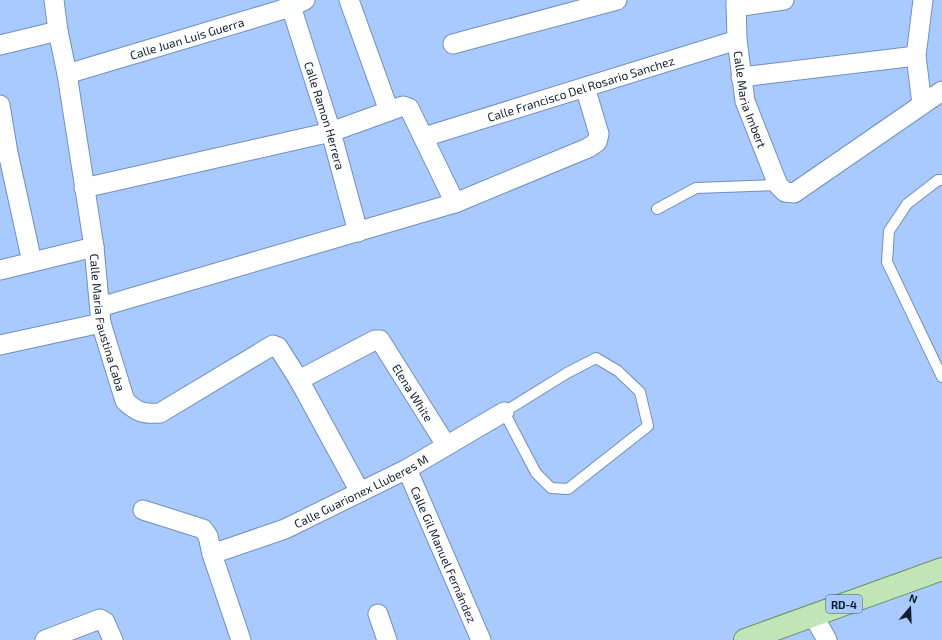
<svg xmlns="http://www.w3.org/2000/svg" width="942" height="640" font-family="'Exo 2',sans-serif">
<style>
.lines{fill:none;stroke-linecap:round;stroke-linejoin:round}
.lane-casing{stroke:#6f8fbf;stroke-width:12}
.street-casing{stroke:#6f8fbf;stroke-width:21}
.primary-casing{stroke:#6a9469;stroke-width:24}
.lane{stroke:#fff;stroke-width:10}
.street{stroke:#fff;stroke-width:19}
.primary{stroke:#c2e5b7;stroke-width:22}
.labels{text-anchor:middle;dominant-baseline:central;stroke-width:3;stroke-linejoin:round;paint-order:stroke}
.shield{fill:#a8cafe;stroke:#3e526e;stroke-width:1}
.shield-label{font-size:11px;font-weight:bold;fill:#111e30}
.street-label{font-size:12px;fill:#111e30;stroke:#a8cafe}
</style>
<rect width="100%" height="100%" fill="#a8cafe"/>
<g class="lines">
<!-- lane casing -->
<g class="lane-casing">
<g id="lane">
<polyline points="942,180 938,180 907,204 889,231 887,262 942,377"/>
<polyline points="657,209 696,188 778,185"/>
<polygon points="596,358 618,371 640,392 648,426 568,489 551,488 536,473 504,412 567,373"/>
</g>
</g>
<!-- street casing -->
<g class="street-casing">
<g id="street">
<path id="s1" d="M54 0 58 31 67 74 94 247 101 323 125 401C138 413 144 414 160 413L273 345 278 347 299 380 360 492"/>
<path id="s2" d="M289 0 331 132 358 232"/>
<polyline points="349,0 389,111"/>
<path id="s3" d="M736 0 737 40 745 101 778 185 785 192 794 193 942 91"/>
<polyline points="736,7 784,0"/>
<polyline points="453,44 617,0"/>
<polyline points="0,45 58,31"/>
<path id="s4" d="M67 74 291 7 305 0"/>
<polyline points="741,77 916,56"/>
<polyline points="922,104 916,56 923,0"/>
<polyline points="0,105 8,153 32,262"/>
<path id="s5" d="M424 137 737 40"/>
<polyline points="84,188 331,132 403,106 409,108 455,203"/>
<polyline points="0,270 94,247"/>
<polyline points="100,307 455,203 588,148 597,142 599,134 585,87"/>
<polyline points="0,345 101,323"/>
<path id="s6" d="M299 380 375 340H380L446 445"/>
<path id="s7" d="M407 469 481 640"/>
<polyline points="143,510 203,529 208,536 212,554 241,640"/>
<path id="s8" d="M212 554 285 529 407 469 504 412"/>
<polyline points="378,614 387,640"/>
<polyline points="813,615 827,640"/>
<polyline points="45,640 100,619 105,622 113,640"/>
</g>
</g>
<!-- primary casing -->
<g class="primary-casing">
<polyline id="primary" points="745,640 942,569"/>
</g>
<!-- lane -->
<use href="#lane" class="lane"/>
<!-- street -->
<use href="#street" class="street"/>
<!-- primary -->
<use href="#primary" class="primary"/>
</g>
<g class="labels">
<!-- shield labels -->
<rect class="shield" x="826" y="595" width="36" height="18" rx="3"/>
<g class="shield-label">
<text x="844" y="604">RD-4</text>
</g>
<!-- street labels -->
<g class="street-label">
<text stroke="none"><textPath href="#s4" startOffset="125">Calle Juan Luis Guerra</textPath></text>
<text stroke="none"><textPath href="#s5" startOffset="164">Calle Francisco Del Rosario Sanchez</textPath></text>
<text stroke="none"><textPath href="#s3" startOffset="101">Calle Maria Imbert</textPath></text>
<text stroke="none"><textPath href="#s2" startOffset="121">Calle Ramon Herrera</textPath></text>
<text stroke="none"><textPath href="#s1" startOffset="327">Calle Maria Faustina Caba</textPath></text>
<text stroke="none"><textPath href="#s6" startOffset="153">Elena White</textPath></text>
<text stroke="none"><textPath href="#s8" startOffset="162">Calle Guarionex Lluberes M</textPath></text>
<text stroke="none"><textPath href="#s7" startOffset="93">Calle Gil Manuel Fernández</textPath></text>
</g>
</g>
<!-- north arrow -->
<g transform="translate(910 608) rotate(19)" stroke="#a8cafe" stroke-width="3" paint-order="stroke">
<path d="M0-3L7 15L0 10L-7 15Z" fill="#111e30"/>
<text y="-6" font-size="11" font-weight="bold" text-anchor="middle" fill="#111e30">N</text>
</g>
</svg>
